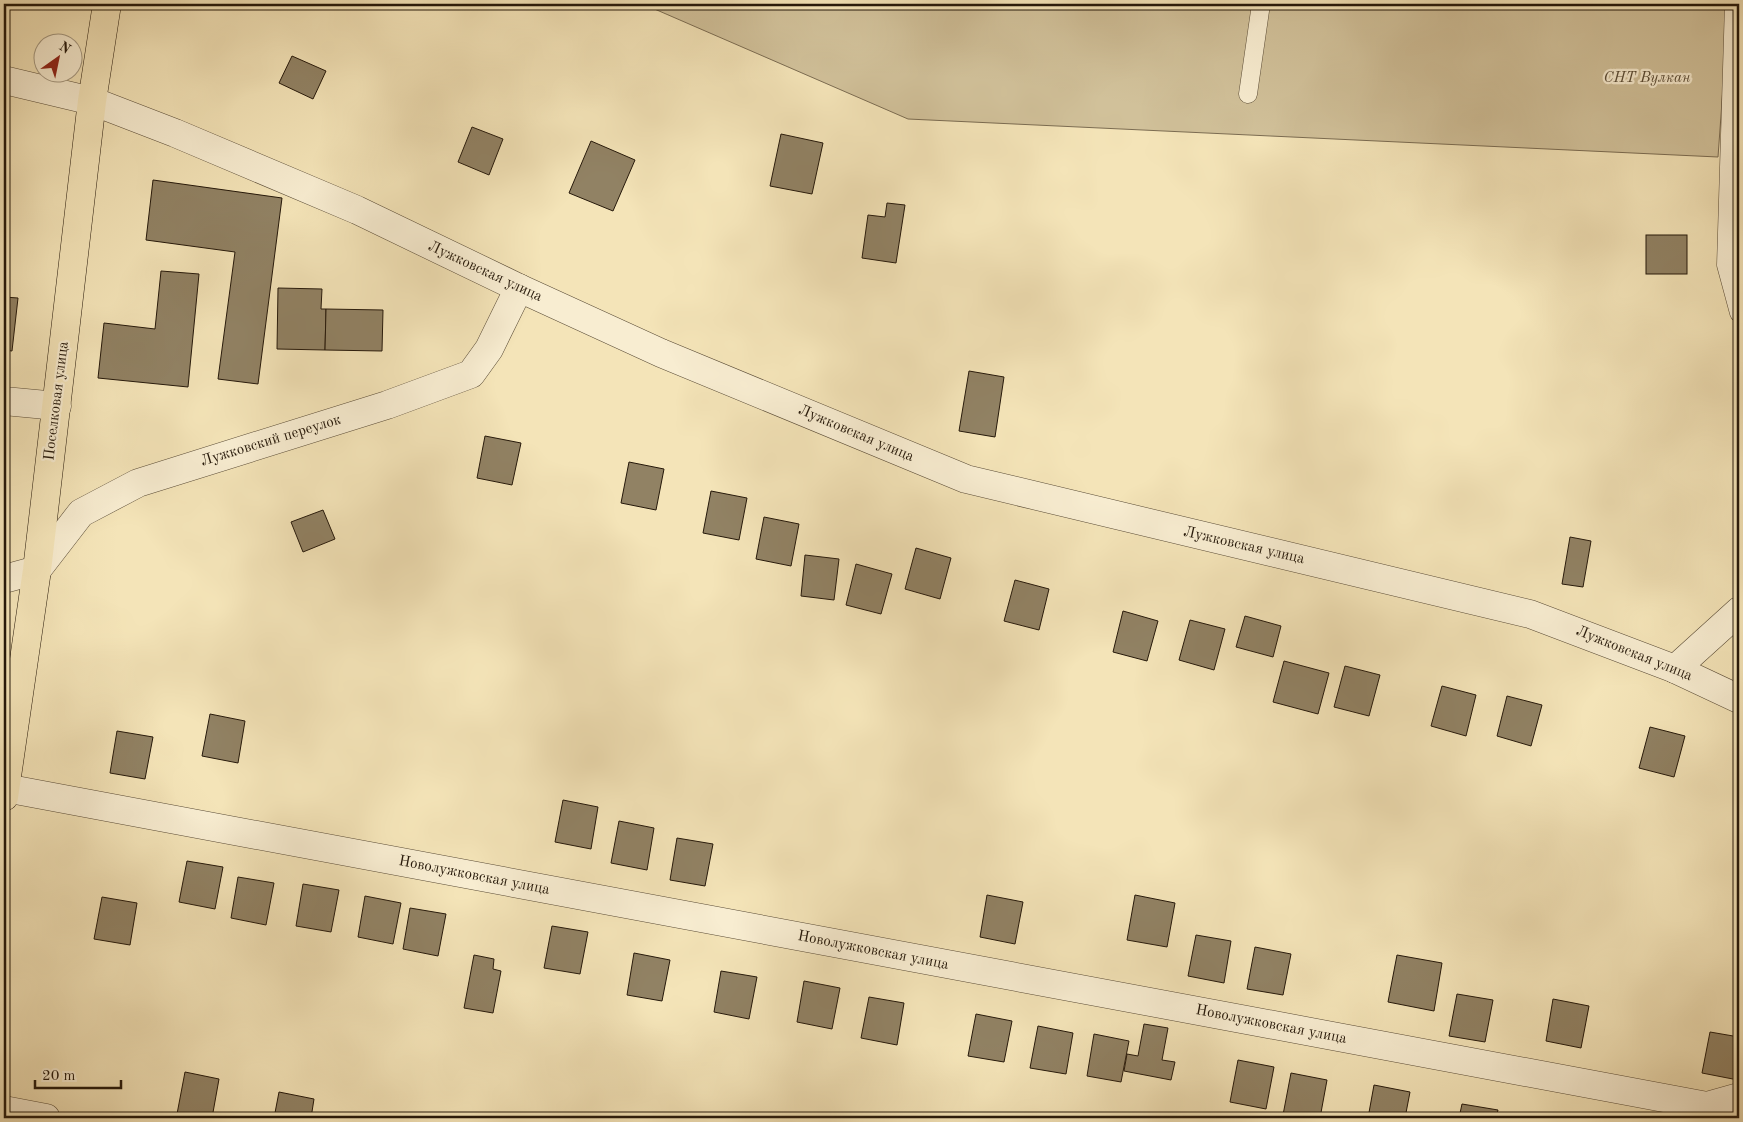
<svg xmlns="http://www.w3.org/2000/svg" width="1743" height="1122" font-family="'Old Standard TT',serif">
<style>
.green{fill:#d1c19a;stroke:#7b6c52}
.building{fill:#918264;stroke:#25180a}
.lines{fill:none;stroke-linecap:round;stroke-linejoin:round}
.lane-casing{stroke:#594b36;stroke-width:19}
.street-casing{stroke:#594b36;stroke-width:29}
.highway-casing{stroke:#25180a;stroke-width:29}
.lane{stroke:#f8edd1;stroke-width:18}
.street{stroke:#f8edd1;stroke-width:28}
.highway{stroke:#f4e4b8;stroke-width:28}
.labels{text-anchor:middle;dominant-baseline:central;stroke-width:4.5;stroke-linejoin:round;paint-order:stroke}
.park-label{font-size:15px;font-style:italic;fill:#594b35;stroke:#f8edd1}
.street-label{font-size:15px;fill:#25180a;stroke:#f8edd1}
</style>
<rect width="100%" height="100%" fill="#f4e4b8"/>
<filter id="stains"><feTurbulence type="fractalNoise" baseFrequency=".004" numOctaves="4"/><feColorMatrix values="0 0 0 0 .2 0 0 0 0 .09 0 0 0 0 .02 0 0 0 .5 -.17"/></filter>
<radialGradient id="worn" r=".72"><stop offset=".6" stop-color="#630" stop-opacity="0"/><stop offset="1" stop-color="#630" stop-opacity=".3"/></radialGradient>
<!-- green -->
<polygon class="green" points="643,4 1729,4 1718,157 908,119"/>
<!-- building -->
<g class="building">
<polygon points="292,56 326,71 313,99 279,83"/>
<polygon points="472,127 503,139 489,175 458,162"/>
<polygon points="781,134 823,143 812,194 770,186"/>
<polygon points="591,141 635,160 613,211 569,193"/>
<polygon points="7,147 9,190 4,191 4,148"/>
<polygon points="153,180 282,198 258,384 218,379 235,252 146,240"/>
<polygon points="887,203 905,205 896,263 862,258 868,215 885,217"/>
<rect x="1646" y="235" width="41" height="39"/>
<polygon points="161,271 199,274 188,387 98,378 104,323 155,329"/>
<polygon points="278,288 322,289 321,309 326,309 325,350 277,349"/>
<polygon points="4,297 18,298 12,351 4,350"/>
<polygon points="326,309 383,310 382,351 325,350"/>
<polygon points="969,371 1004,377 995,437 959,431"/>
<polygon points="485,436 521,443 512,485 477,478"/>
<polygon points="629,462 664,469 656,510 621,503"/>
<polygon points="711,491 747,498 739,540 703,533"/>
<polygon points="323,510 335,539 303,552 291,522"/>
<polygon points="764,517 799,524 791,566 756,559"/>
<polygon points="1570,537 1591,541 1583,587 1562,584"/>
<polygon points="916,548 951,558 940,599 905,589"/>
<polygon points="805,555 839,559 834,600 801,596"/>
<polygon points="856,564 892,574 881,614 846,605"/>
<polygon points="1015,580 1049,589 1039,630 1004,621"/>
<polygon points="1123,611 1158,621 1147,661 1113,652"/>
<polygon points="1245,616 1281,626 1273,657 1236,647"/>
<polygon points="1190,620 1225,629 1214,670 1179,660"/>
<polygon points="1284,661 1329,673 1318,714 1273,702"/>
<polygon points="1345,666 1380,675 1369,716 1334,707"/>
<polygon points="1442,686 1476,695 1466,736 1431,726"/>
<polygon points="1507,696 1542,705 1531,746 1497,736"/>
<polygon points="210,714 245,721 238,763 202,756"/>
<polygon points="1650,727 1685,736 1674,777 1639,768"/>
<polygon points="117,731 153,737 145,779 110,773"/>
<polygon points="563,800 598,807 591,849 555,842"/>
<polygon points="619,821 654,828 647,870 611,863"/>
<polygon points="677,838 713,844 705,886 670,880"/>
<polygon points="187,861 223,867 215,909 179,902"/>
<polygon points="238,877 274,883 266,925 231,918"/>
<polygon points="303,884 339,890 331,932 296,926"/>
<polygon points="987,895 1023,902 1015,944 980,937"/>
<polygon points="1135,895 1175,903 1167,947 1127,940"/>
<polygon points="365,896 401,903 393,944 358,937"/>
<polygon points="102,897 137,903 130,945 94,939"/>
<polygon points="410,908 446,914 438,956 403,949"/>
<polygon points="552,926 588,932 580,974 544,968"/>
<polygon points="1196,935 1231,941 1224,983 1188,976"/>
<polygon points="1255,947 1291,954 1283,995 1247,989"/>
<polygon points="634,953 670,960 662,1001 627,995"/>
<polygon points="474,955 494,959 493,969 501,971 493,1013 464,1008"/>
<polygon points="1397,955 1442,963 1434,1011 1388,1002"/>
<polygon points="721,971 757,977 749,1019 714,1012"/>
<polygon points="804,981 840,988 832,1029 797,1022"/>
<polygon points="1457,994 1493,1000 1485,1042 1449,1036"/>
<polygon points="869,997 904,1003 897,1045 861,1038"/>
<polygon points="1553,999 1589,1006 1581,1048 1546,1041"/>
<polygon points="976,1014 1012,1021 1004,1062 968,1056"/>
<polygon points="1144,1024 1168,1028 1162,1060 1175,1062 1171,1080 1124,1071 1127,1054 1138,1056"/>
<polygon points="1038,1026 1073,1033 1066,1074 1030,1068"/>
<polygon points="1710,1032 1739,1037 1738,1080 1702,1073"/>
<polygon points="1094,1034 1129,1041 1121,1082 1087,1076"/>
<polygon points="1238,1060 1274,1067 1266,1109 1230,1102"/>
<polygon points="185,1072 219,1079 212,1118 201,1118 177,1114"/>
<polygon points="1291,1073 1327,1080 1320,1118 1301,1118 1283,1115"/>
<polygon points="1374,1085 1410,1092 1405,1118 1368,1118"/>
<polygon points="279,1092 314,1099 311,1118 274,1118"/>
<polygon points="1462,1104 1498,1110 1496,1118 1459,1118"/>
<polygon points="374,1113 403,1118 373,1118"/>
<polygon points="606,1115 623,1118 606,1118"/>
<polygon points="903,1115 925,1118 903,1118"/>
</g>
<g class="lines">
<!-- lane casing -->
<g class="lane-casing">
<g id="lane">
<polyline points="1734,4 1726,265 1739,313"/>
<polyline points="1248,94 1261,4"/>
</g>
</g>
<!-- street casing -->
<g class="street-casing">
<g id="street">
<polyline points="4,80 92,101 175,133 357,210 519,288 661,353 966,479 1530,614 1675,669 1739,699"/>
<polyline points="4,401 57,406"/>
<polyline points="4,579 37,570 81,513 138,483 387,405 471,374 489,349 519,288"/>
<polyline points="1675,669 1739,611"/>
<polyline points="5,788 1707,1106 1739,1097"/>
<polyline points="4,1110 46,1118"/>
</g>
</g>
<!-- highway casing -->
<g class="highway-casing">
<polyline id="highway" points="4,797 37,570 92,101 107,4"/>
</g>
<!-- lane -->
<use href="#lane" class="lane"/>
<!-- street -->
<use href="#street" class="street"/>
<!-- highway -->
<use href="#highway" class="highway"/>
</g>
<g class="labels">
<!-- park labels -->
<g class="park-label">
<text x="1647" y="78">СНТ Вулкан</text>
</g>
<!-- street labels -->
<g class="street-label">
<text transform="translate(485 272) rotate(25)">Лужковская улица</text>
<text transform="translate(57 401) rotate(-83)">Поселковая улица</text>
<text transform="translate(856 434) rotate(23)">Лужковская улица</text>
<text transform="translate(271 441) rotate(-17)">Лужковский переулок</text>
<text transform="translate(1244 546) rotate(13)">Лужковская улица</text>
<text transform="translate(1634 654) rotate(22)">Лужковская улица</text>
<text transform="translate(474 876) rotate(11)">Новолужковская улица</text>
<text transform="translate(873 951) rotate(11)">Новолужковская улица</text>
<text transform="translate(1271 1025) rotate(11)">Новолужковская улица</text>
</g>
</g>
<!-- margin -->
<rect width="1743" height="1122" fill="none" stroke="#f4e4b8" stroke-width="20"/>
<rect x="5" y="5" width="1733" height="1112" fill="none" stroke="#25180a" stroke-width="2.5"/>
<rect x="10" y="10" width="1723" height="1102" fill="none" stroke="#25180a"/>
<!-- north arrow -->
<g transform="translate(58 58) rotate(33)"><circle r="24" fill="#f8edd1" stroke="#a49881"/>
<path d="M0-4L9 19L0 12L-9 19Z" fill="#8f2418"/>
<text y="-8" font-size="14" font-weight="bold" text-anchor="middle" fill="#25180a">N</text>
</g>
<!-- scale -->
<path d="M35 1080v8h86v-8" fill="none" stroke="#25180a" stroke-width="2.5"/>
<text x="42" y="1080" font-size="15" fill="#25180a" stroke="#f8edd1" stroke-width="4" paint-order="stroke">20 m</text>
<rect width="100%" height="100%" filter="url(#stains)"/>
<rect width="100%" height="100%" fill="url(#worn)"/>
</svg>
